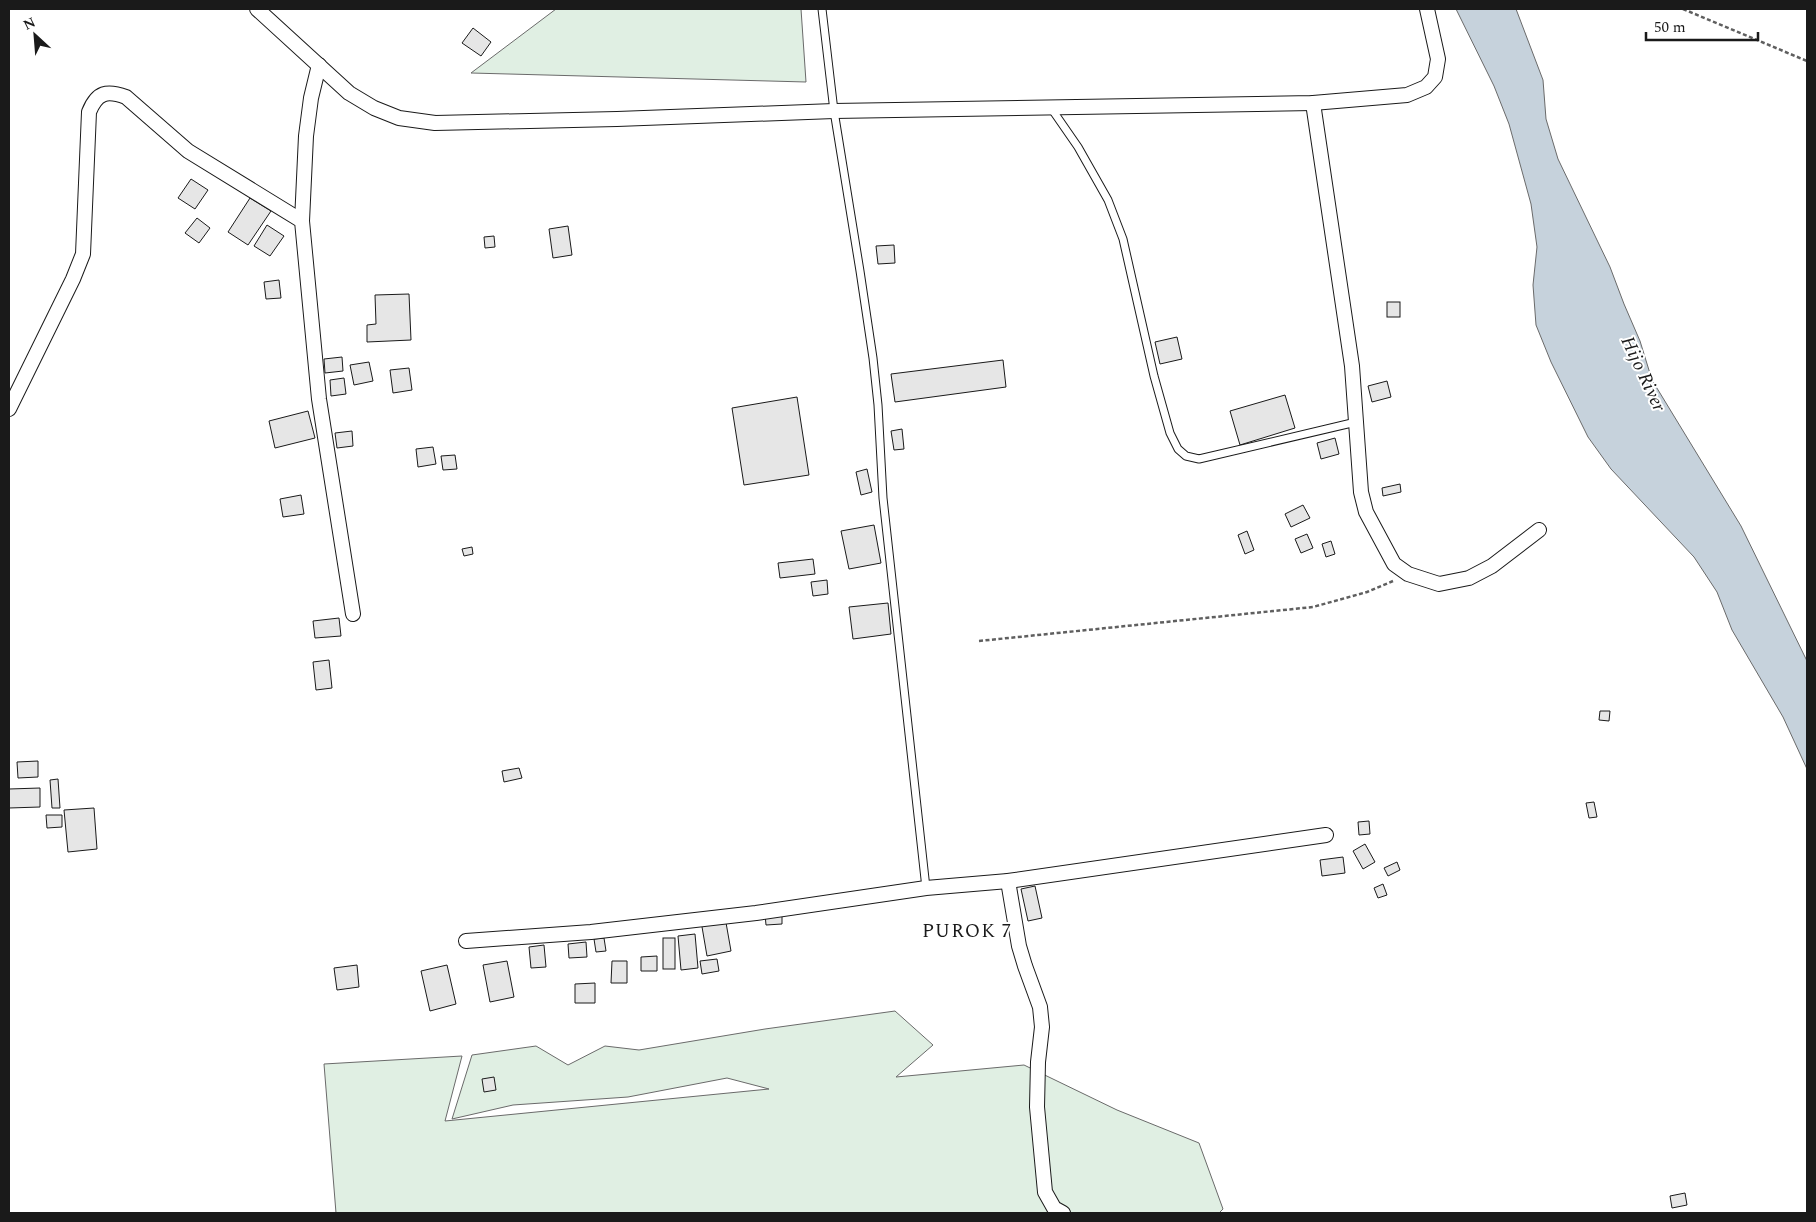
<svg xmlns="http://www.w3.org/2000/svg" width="1816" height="1222" font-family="Spectral,serif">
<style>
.green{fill:#e0efe3;stroke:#6a6a6a}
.water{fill:#c6d2dc;stroke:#6a6a6a}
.building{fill:#e6e6e6;stroke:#1a1a1a}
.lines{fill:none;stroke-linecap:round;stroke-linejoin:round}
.service-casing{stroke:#1a1a1a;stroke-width:9}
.minor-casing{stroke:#1a1a1a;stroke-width:16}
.path{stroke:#5f5f5f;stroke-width:2.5;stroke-dasharray:4 2.5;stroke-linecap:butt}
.service{stroke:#fff;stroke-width:7}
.minor{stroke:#fff;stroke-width:14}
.labels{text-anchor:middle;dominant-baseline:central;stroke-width:4;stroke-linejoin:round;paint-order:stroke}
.water-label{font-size:19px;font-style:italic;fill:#1a1a1a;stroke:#fff}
.neighbourhood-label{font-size:19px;letter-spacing:1px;fill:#1a1a1a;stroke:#fff}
</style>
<rect width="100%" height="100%" fill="#fff"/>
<!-- green -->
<g class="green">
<polygon points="556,9 801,9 806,82 471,73"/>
<polygon points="895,1011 933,1045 896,1077 1024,1065 1117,1110 1199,1143 1223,1209 1219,1213 336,1213 324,1064 462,1056 445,1121 769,1089 727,1078 628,1097 513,1105 452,1119 472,1055 536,1046 568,1065 605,1046 639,1050 765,1029"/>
</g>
<!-- water -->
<polygon class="water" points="1456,9 1516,9 1543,80 1546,119 1558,159 1610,267 1624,304 1640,341 1652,380 1741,526 1807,661 1807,769 1783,717 1732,630 1717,592 1694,557 1611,469 1588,437 1551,362 1536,325 1533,285 1537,247 1531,204 1509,124 1494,86"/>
<!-- building -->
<g class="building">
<polygon points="473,28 491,42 481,56 462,43"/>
<polygon points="191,179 208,190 195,209 178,198"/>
<polygon points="250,198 271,211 248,245 228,232"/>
<polygon points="197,218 210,228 199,243 185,233"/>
<polygon points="267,225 284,236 270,256 254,246"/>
<polygon points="568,226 572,255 553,258 549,229"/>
<polygon points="494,236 495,247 485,248 484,237"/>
<polygon points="894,245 895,263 878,264 876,246"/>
<polygon points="279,280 281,298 266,299 264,282"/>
<polygon points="409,294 411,340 367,342 367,325 376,324 375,295"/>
<rect x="1387" y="302" width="13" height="15"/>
<polygon points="1177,337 1182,359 1160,364 1155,342"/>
<polygon points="342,357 343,371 325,373 324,359"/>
<polygon points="1003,360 1006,387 895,402 891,374"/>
<polygon points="369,362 373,381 354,385 350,365"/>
<polygon points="409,368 412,390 393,393 390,370"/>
<polygon points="344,378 346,394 331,396 330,380"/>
<polygon points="1387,381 1391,397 1372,402 1368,386"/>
<polygon points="1285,395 1295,428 1240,445 1230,411"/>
<polygon points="797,397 809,475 744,485 732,408"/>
<polygon points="308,411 315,438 275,448 269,421"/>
<polygon points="902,429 904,449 894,450 891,431"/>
<polygon points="352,431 353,446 337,448 335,433"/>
<polygon points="1335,438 1339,454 1321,459 1317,443"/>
<polygon points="433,447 436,464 418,467 416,449"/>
<polygon points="455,455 457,469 443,470 441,456"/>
<polygon points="867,469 872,492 861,495 856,472"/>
<polygon points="1400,484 1401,492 1383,496 1382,488"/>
<polygon points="301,495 304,514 283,517 280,499"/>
<polygon points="1303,505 1310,518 1291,527 1285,514"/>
<polygon points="874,525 881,563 849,569 841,531"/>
<polygon points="1247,531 1254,550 1245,554 1238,535"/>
<polygon points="1307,534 1313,548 1301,553 1295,539"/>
<polygon points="1331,541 1335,554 1326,557 1322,544"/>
<polygon points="472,547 473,554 464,556 462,549"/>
<polygon points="813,559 815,574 780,578 778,563"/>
<polygon points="827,580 828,594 813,596 811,582"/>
<polygon points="888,603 891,634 853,639 849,607"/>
<polygon points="339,618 341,636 315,638 313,621"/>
<polygon points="329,660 332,688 316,690 313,662"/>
<polygon points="1600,711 1610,711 1609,721 1599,720"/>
<polygon points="38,761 38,777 18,778 17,762"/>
<polygon points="519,768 522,778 504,782 502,771"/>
<polygon points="58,779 60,808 52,808 50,780"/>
<polygon points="40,788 40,807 9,808 9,789"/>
<polygon points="1594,802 1597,817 1589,818 1586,803"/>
<polygon points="94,808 97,849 68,852 64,810"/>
<polygon points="46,815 62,815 62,827 47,828"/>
<polygon points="1369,821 1370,834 1359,835 1358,822"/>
<polygon points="1365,844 1375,862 1363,869 1353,851"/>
<polygon points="1343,857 1345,873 1322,876 1320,860"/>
<polygon points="1397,862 1400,870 1388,876 1384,868"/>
<polygon points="1383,884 1387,895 1378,898 1374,888"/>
<polygon points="1035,886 1042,918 1028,921 1021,889"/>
<polygon points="782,913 782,924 766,925 765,914"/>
<polygon points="725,917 731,951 707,956 701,921"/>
<polygon points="695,934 698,968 681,970 678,936"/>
<polygon points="604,938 606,951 596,952 594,939"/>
<rect x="663" y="938" width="12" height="31"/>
<polygon points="586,942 587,957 569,958 568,944"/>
<polygon points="544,945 546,967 531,968 529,947"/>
<polygon points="657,956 657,971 641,971 641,957"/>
<polygon points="717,959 719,971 702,974 700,961"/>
<polygon points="507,961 514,997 490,1002 483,965"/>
<polygon points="612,961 627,961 627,983 611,983"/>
<polygon points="357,965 359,987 337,990 334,968"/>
<polygon points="447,965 456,1004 430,1011 421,971"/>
<polygon points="595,983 595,1003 575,1003 575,984"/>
<polygon points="494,1077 496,1090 484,1092 482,1079"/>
<polygon points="1685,1193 1687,1205 1672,1208 1670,1196"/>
</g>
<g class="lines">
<!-- service casing -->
<g class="service-casing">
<g id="service">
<polyline points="822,9 834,111 860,271 873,358 878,405 883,498 926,888"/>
<polyline points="1051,108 1078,147 1108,200 1123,239 1154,376 1170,433 1178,449 1186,456 1199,459 1356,422"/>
</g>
</g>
<!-- minor casing -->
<g class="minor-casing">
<g id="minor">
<polyline points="257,9 349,93 374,108 399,118 435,123 617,119 834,111 1313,103 1407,95 1426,87 1435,77 1438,59 1427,9"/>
<polyline points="1313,103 1352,366 1361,492 1366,512 1394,564 1408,574 1439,584 1469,578 1492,566 1539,530"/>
<polyline points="302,221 306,136 311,98 319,65"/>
<path d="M9 409 73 279 83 254 89 112C97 92 107 90 126 97L188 151 302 221 319 399 353 614"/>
<polyline points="1008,881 1019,946 1025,966 1040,1007 1042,1027 1038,1062 1037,1107 1045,1192 1054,1208 1063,1213"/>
<polyline points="466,941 591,932 756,913 926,888 1008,881 1326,835"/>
</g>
</g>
<!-- path -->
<g class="path">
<polyline points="1683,9 1807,61"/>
<polyline points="979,641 1313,607 1367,592 1393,581"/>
</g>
<!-- service -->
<use href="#service" class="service"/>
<!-- minor -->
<use href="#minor" class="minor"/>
</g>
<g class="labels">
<!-- water labels -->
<g class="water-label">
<text transform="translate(1643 374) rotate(65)">Hijo River</text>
</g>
<!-- neighbourhood labels -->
<g class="neighbourhood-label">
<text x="967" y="931">PUROK 7</text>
</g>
</g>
<!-- border -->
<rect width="1816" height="1222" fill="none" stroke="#1a1a1a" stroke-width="20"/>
<!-- north arrow -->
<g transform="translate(35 35) rotate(334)" stroke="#ffffff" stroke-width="4" paint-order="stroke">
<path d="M0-4L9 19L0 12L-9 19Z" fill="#1a1a1a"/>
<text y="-8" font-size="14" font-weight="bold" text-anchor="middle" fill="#1a1a1a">N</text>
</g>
<!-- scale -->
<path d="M1646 32v8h112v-8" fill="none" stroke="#1a1a1a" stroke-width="2.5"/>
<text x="1654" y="32" font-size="15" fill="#1a1a1a" stroke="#ffffff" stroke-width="4" paint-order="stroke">50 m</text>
</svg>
